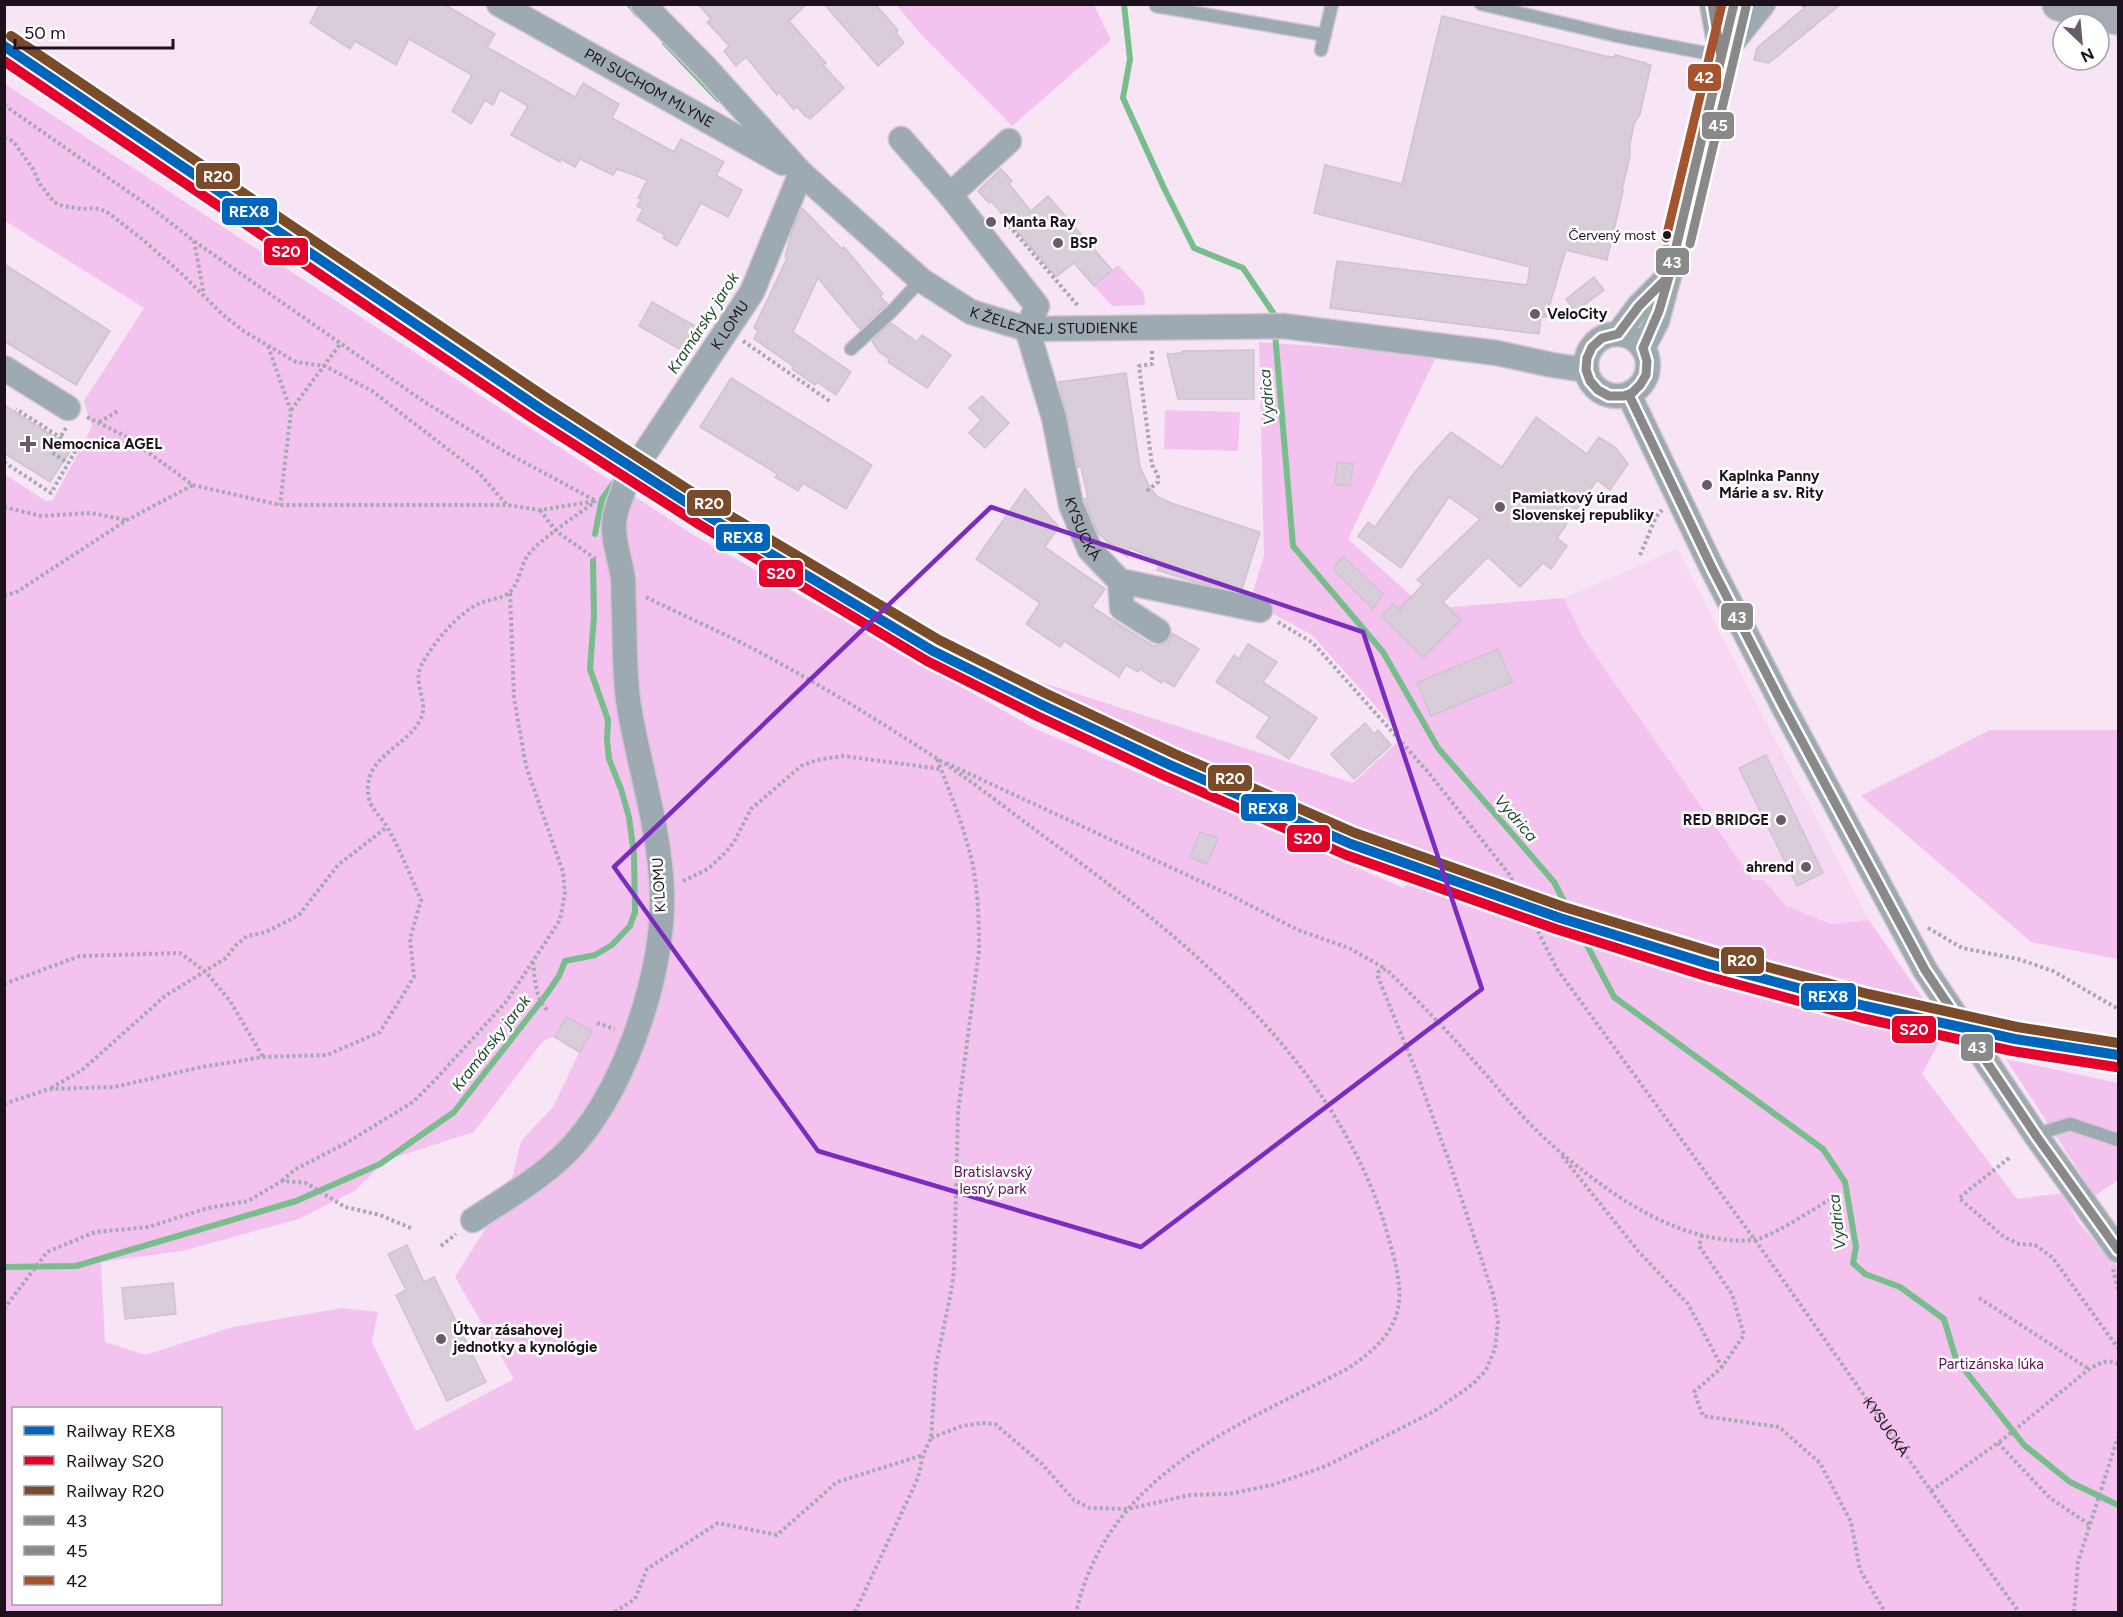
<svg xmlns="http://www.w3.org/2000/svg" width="2123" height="1617" font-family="Figtree,sans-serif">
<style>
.built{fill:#f6d8f3}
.green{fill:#f3c2ef;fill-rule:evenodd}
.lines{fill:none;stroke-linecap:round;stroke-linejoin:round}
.stream{stroke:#78bd8c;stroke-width:6}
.building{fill:#d9cdda;stroke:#cfc3d2;stroke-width:1.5}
.lane-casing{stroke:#d2c5d1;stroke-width:15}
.street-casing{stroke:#d2c5d1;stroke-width:27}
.primary-casing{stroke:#d2c5d1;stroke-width:36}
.path{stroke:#a6a9b1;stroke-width:4;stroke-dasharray:3 3;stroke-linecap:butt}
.lane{stroke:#9eaab1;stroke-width:12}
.street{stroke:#9eaab1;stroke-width:24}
.primary{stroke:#a5aab4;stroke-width:33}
.bus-1-casing{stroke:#fff;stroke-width:14}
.bus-2-casing{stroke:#fff;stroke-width:14}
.bus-3-casing{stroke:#fff;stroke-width:14}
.bus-1{stroke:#898989;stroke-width:9}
.bus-2{stroke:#898989;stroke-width:9}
.bus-3{stroke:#a65430;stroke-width:9}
.rail-1-casing{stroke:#fff;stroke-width:15}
.rail-2-casing{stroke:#fff;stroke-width:15}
.rail-3-casing{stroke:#fff;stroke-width:15}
.rail-1{stroke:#0065bd;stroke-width:10}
.rail-2{stroke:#e4002b;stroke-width:10}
.rail-3{stroke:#7a4b2a;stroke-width:10}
.marked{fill:none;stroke:#7b2cbf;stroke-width:4.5;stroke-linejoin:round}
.poi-dot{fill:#695c68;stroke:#fff;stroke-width:2}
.bus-dot{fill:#1d121c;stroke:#fff;stroke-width:2}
.labels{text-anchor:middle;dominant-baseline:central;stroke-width:5;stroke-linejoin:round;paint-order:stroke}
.bus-label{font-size:14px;fill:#1d121c;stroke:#fff;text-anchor:end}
.street-label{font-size:15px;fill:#1d121c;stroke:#fff}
.poi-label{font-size:15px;font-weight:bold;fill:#1d121c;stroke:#fff;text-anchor:start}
.park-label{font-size:15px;fill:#60105e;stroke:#fff}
.water-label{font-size:16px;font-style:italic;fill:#214a2b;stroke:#fff}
.line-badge{stroke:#fff;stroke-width:2}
.badge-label{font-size:16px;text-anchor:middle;font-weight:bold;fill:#fff}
</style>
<rect width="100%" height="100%" fill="#f7e5f5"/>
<!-- built -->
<polygon class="built" points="1677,549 1762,714 1869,920 1832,924 1785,906 1763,880 1753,880 1583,638 1564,598"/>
<!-- green -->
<g class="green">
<polygon points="896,5 1094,5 1111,40 1012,126 921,34"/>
<path d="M5 84 695 536 1034 728 1404 888 1416 858 1028 678 1353 783 1403 737 1312 635 1250 601 1264 556 1259 342 1437 355 1348 539 1426 609 1564 598 1583 638 1753 880H1763L1786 906 1831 924 1869 920 1945 1031 1922 1074 2017 1199 2063 1193 2078 1222 2118 1267V1612H5L4 474 46 501 53 500 92 427 84 401 144 308 5 221ZM553 1037 579 1053 553 1107 521 1141 509 1191 455 1277 514 1379 416 1431 372 1342 378 1312 342 1308 233 1327 145 1355 105 1342 101 1262 182 1251 299 1219 356 1190 384 1161 474 1132 543 1041ZM14 1408H220V1604H14Z"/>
<polygon points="1118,265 1144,293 1145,305 1112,306 1094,286"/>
<polygon points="1165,410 1240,412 1238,451 1164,449"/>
<polygon points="1990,730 2118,730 2118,959 2031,942 1861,796"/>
<polygon points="2006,1059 2118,1083 2118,1180 2095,1196"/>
</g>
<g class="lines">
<!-- stream -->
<g class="stream">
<polyline points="629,4 637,14"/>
<polyline points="1124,4 1130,59 1123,98 1164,188 1194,248 1243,268 1274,314 1274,322"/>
<polyline points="665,43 718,99"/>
<polyline points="1275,333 1293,546 1383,652 1438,748 1554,882 1614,997 1823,1149 1845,1182 1856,1247 1853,1263 1865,1274 1900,1287 1944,1319 1956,1359 2024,1445 2070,1482 2118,1505"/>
<polyline points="595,534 602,499 615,481"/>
<polyline points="4,1267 76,1266 296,1201 380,1164 454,1112 546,995 559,976 565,961 595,955 612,945 630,926 635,912 634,855 629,817 621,789 609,759 607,740 608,720 590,669 594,616 593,561"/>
</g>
</g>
<!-- building -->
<g class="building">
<polygon points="320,4 444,4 495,34 487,47 575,97 583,83 619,104 612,118 632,129 674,152 681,139 724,162 716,175 742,190 728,217 701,203 677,246 663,238 665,235 637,220 643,209 637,206 641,199 638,198 647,180 617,169 613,175 580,159 575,167 561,159 560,162 511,135 528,106 500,90 493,105 485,100 471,124 452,111 472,75 409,39 396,65 355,41 350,49 310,23"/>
<polygon points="698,4 807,4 789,21 826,63 823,65 844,88 810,119 807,116 806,117 796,106 794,110 779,92 777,95 746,57 736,66 724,51 729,46 707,22 711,19"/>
<polygon points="824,4 875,4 898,30 896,33 904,43 878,66"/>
<polygon points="1809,4 1841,4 1769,63 1754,60 1757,48"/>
<polygon points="1442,16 1605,56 1614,57 1615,55 1646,63 1646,64 1651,65 1640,114 1634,124 1630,144 1630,156 1622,190 1623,191 1607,260 1566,250 1546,317 1541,317 1539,334 1330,308 1337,261 1527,285 1530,267 1314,213 1325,165 1402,184"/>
<polygon points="1001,169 1012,181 1009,184 1031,211 1048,196 1112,270 1094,286 1074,263 1056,277 991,201 989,203 978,191"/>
<polygon points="802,208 842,249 844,247 883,294 880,296 887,304 860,329 818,278 793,332 851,372 836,395 817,382 815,385 792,369 793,366 754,339 758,330 754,328 787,258 785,257 792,231"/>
<polygon points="4,264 110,331 76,385 4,341"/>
<polygon points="1594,277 1604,290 1575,312 1566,299"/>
<polygon points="652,302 695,326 681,350 639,326"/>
<polygon points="891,323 917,342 922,335 951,355 927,388 888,362 890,359 879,352 872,341"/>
<polygon points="1254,350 1254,399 1178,399 1167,354 1182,353 1182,351"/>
<polygon points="1126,373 1140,467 1150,488 1158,497 1171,503 1260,532 1241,592 1195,582 1157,570 1160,561 1130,548 1127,557 1114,548 1098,533 1085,501 1084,499 1088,498 1081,467 1078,467 1059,382"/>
<polygon points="731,378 872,465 846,509 803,483 798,491 775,477 778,475 768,468 700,427"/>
<polygon points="982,396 1009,423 985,448 969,433 981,420 969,408"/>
<polygon points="4,405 72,448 50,482 4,453"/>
<polygon points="1536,417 1587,454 1599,437 1616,448 1628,464 1610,490 1597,480 1557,538 1567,546 1551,569 1543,563 1520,587 1488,557 1443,602 1461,620 1423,658 1381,616 1393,604 1399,610 1423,584 1417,580 1480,519 1449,497 1401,568 1358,536 1368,522 1375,527 1414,473 1451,432 1502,467"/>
<polygon points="1337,462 1353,464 1350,486 1335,484"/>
<polygon points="1025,489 1059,527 1045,547 1105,589 1092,607 1153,646 1165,643 1170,639 1172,633 1199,649 1174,687 1163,680 1161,683 1140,669 1138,672 1126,665 1119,677 1064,641 1060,647 1026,624 1040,603 976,559"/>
<polygon points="1343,556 1383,594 1373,609 1333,569"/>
<polygon points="1248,644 1277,662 1263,682 1317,718 1289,759 1256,737 1270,717 1216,682 1234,655 1239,659"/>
<polygon points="1498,649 1512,682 1431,716 1417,683"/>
<polygon points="1365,723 1374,734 1378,730 1391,745 1354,779 1331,754"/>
<polygon points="1766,755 1823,873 1797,886 1739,768"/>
<polygon points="1200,832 1218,838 1207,864 1190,857"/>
<polygon points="566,1017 592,1031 580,1052 555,1037"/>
<polygon points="407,1245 424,1282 434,1277 486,1382 447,1401 396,1295 406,1290 388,1254"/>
<polygon points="173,1283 176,1314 125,1319 122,1288"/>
</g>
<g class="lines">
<!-- lane casing -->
<g class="lane-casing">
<g id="lane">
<polyline points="1481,4 1617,36 1721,56"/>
<polyline points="1156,6 1325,35"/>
<polyline points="1321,50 1332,4"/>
<polyline points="851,349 892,311 921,280"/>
<polyline points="2037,1137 2047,1131 2070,1124 2118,1140"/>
</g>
</g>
<!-- street casing -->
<g class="street-casing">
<g id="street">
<path id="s2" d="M499 4 783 163"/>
<path id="s3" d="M643 4 705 67 801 173 921 280 971 312 1027 329 1283 326 1497 353 1552 365 1586 370"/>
<polyline points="1712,4 1720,48"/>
<polyline points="1727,49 1763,4"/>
<polyline points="901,139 950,195"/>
<path id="s4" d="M1009 141 950 195 1037 306 1027 329 1054 418 1071 505 1090 550 1120 581 1260 610"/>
<circle cx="1617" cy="365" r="31"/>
<polyline points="1618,334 1639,306 1668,277"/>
<polyline points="1643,348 1657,321 1669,276 1734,4"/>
<polyline points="4,368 68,408"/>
<polyline points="1629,395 1712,568 1782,704 1925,970 2037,1137 2118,1250"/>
<path id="s5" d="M637 465 752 292 801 173"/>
<polyline points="1120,581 1122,608 1158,631"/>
<path d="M473 1220C509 1196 549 1174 577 1141 628 1080 664 971 662 892 660 833 642 776 631 718 624 682 625 646 624 610 623 600 624 589 623 578 620 558 611 537 615 516 617 506 622 495 625 485"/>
</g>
</g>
<!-- primary casing -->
<g class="primary-casing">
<polyline id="primary" points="2059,4 2118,18"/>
</g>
<!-- path -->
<g class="path">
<polyline points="1803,4 1804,8"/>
<polyline points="4,105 153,209 194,241 426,403 507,453 596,501"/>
<polyline points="4,138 13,141 33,169 39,183 54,202 63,206 82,209 94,208 106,211 142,239 182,274 223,315 245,332 296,362 325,366 372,391 479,473 507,505"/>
<polyline points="1005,221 1079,307"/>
<polyline points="194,241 204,295"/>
<polyline points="743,341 831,402"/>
<polyline points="268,346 291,411 280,505"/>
<polyline points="291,410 341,343"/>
<polyline points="87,417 127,437 193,485 280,505 507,505 540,510 596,501"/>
<polyline points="99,422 120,410"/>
<polyline points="66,428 51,452 68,463"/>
<polyline points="4,462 51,493 77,448 16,409"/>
<polyline points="1147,491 1158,482 1158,475 1152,465 1139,366 1152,364 1152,348"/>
<polyline points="4,507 41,516 91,513 126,520"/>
<polyline points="540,510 556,531 597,560"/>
<polyline points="1640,555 1656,517 1662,510"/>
<polyline points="4,595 15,593 127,520 193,485"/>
<path d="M646 597C674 611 702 624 730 637 800 672 870 715 936 758 975 783 1012 813 1049 840 1186 939 1336 1061 1386 1229 1406 1296 1411 1327 1347 1369 1233 1428 1109 1474 1076 1612"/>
<path id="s1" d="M1278 622 1313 643 1428 772 1509 874 1557 969 1760 1247 1931 1491 2019 1612"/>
<polyline points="946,763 1230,895 1298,930 1349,948 1386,969"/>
<polyline points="683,881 708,869 726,852 734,842 751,809 801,766 817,760 843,756 941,769"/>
<polyline points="1928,928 1962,948 2018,959 2053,971 2118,1009"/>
<path d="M533 962C535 978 535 1001 549 1011"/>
<polyline points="4,984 80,956 180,953 206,972 230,1001 263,1057"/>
<polyline points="597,1023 615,1029"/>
<polyline points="51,1088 82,1070 165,996 226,958 235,946 247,936 266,932 299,915 338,865 387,827"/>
<path d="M4 1104 49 1089 114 1087 202 1067 263 1057 327 1055 380 1032 414 977 410 939 421 900C410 875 400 849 386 825 381 817 371 808 369 799 360 759 403 749 419 722 431 703 412 685 421 666 433 643 457 614 480 603 490 599 502 599 510 592 520 582 520 566 528 555 540 539 579 514 596 501"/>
<polyline points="1562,1156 1638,1251 1688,1304 1722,1367"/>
<polyline points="2009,1158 1959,1198 2004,1237 2019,1244 2035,1245 2052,1257 2118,1348"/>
<polyline points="282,1181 294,1170 348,1142 413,1102 435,1080 506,1002 560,920 565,893 563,872 526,766 514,698 510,592"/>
<polyline points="1702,1235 1699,1246 1732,1294 1744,1335 1722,1367 1694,1392 1703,1416 1779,1427 1820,1463 1851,1522 1860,1570 1885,1612"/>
<polyline points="441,1246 456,1234"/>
<polyline points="2113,1269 2118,1289"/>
<polyline points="1979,1298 2089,1369"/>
<polyline points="4,1309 47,1252 95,1232 148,1227 208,1208 248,1201 282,1181 306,1183 345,1207 380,1215 413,1229"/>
<path d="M931 1438 962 1426 982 1423 995 1424 1042 1464 1074 1500 1090 1508 1128 1509 1190 1495 1229 1494 1272 1485 1326 1466 1433 1412 1473 1384 1486 1370 1495 1349 1498 1321 1493 1294 1449 1161 1416 1071 1378 977V972L1386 969C1412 995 1438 1021 1462 1048 1494 1082 1523 1121 1559 1151 1610 1195 1682 1246 1753 1240 1768 1239 1814 1209 1829 1200"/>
<polyline points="1998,1443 2050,1498 2090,1525"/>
<path d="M1931 1491 2006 1437 2089 1369C2098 1364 2108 1358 2118 1364"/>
<polyline points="615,1612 635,1599 647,1569 718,1523 777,1535 837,1482 923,1455"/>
<path d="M855 1612 918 1478 923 1455 931 1438 936 1365 951 1292 954 1271 958 1112 979 951C979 916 978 880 968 846 960 816 948 788 937 759"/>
<polyline points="2074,1612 2078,1562 2118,1437"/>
</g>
<!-- lane -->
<use href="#lane" class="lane"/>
<!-- street -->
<use href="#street" class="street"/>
<!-- primary -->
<use href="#primary" class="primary"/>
<!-- bus-1 casing -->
<g class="bus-1-casing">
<g id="bus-1">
<polyline points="1712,4 1721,56 1669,276 1639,306 1618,334 1602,338 1592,347 1587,358 1586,370 1590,381 1598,390 1609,396 1624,396 1632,393 1640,385 1646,375 1647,361 1643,348 1659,311 1670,273 1734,4"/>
<polyline points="1629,395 1712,568 1782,704 1925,970 2037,1137 2118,1250"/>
</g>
</g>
<!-- bus-2 casing -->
<g class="bus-2-casing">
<polyline id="bus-2" points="1690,244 1746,7"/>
</g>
<!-- bus-3 casing -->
<g class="bus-3-casing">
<polyline id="bus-3" points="1666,238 1722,4"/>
</g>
<!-- bus-1 -->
<use href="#bus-1" class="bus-1"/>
<!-- bus-2 -->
<use href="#bus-2" class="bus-2"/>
<!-- bus-3 -->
<use href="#bus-3" class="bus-3"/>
<!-- rail-1 casing -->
<g class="rail-1-casing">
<polyline id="rail-1" points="4,46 541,409 706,515 933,651 1042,705 1170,765 1351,844 1560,918 1709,964 1865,1006 2015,1039 2118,1055"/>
</g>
<!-- rail-2 casing -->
<g class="rail-2-casing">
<polyline id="rail-2" points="4,61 534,419 700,525 927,661 1037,716 1165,776 1346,855 1556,929 1706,976 1862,1018 2012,1051 2116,1067"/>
</g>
<!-- rail-3 casing -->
<g class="rail-3-casing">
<polyline id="rail-3" points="11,36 548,399 712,505 939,640 1047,694 1175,754 1355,833 1564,907 1712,952 1868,994 2017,1027 2118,1043"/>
</g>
<!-- rail-1 -->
<use href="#rail-1" class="rail-1"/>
<!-- rail-2 -->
<use href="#rail-2" class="rail-2"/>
<!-- rail-3 -->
<use href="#rail-3" class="rail-3"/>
</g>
<!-- marked area -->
<path class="marked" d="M991 507 1363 632 1482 989 1141 1247 818 1151 614 867Z"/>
<!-- markers -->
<g class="poi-dot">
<circle cx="991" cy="222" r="6"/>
<circle cx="1058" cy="243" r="6"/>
<circle cx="1535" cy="314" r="6"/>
<path d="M25 435h6v6h6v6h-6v6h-6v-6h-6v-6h6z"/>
<circle cx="1707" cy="485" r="6"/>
<circle cx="1500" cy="507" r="6"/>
<circle cx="1781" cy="820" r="6"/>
<circle cx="1806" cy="867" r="6"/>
<circle cx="441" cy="1339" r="6"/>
</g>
<circle class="bus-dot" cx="1667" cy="235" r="5"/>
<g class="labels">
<!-- bus labels -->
<g class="bus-label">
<text x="1656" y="235">Červený most</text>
</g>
<!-- street labels -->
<g class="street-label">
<text stroke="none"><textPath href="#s2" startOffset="172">PRI SUCHOM MLYNE</textPath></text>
<text stroke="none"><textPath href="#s3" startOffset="536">K ŽELEZNEJ STUDIENKE</textPath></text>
<text stroke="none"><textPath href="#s5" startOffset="168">K LOMU</textPath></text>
<text stroke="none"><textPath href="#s4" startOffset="454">KYSUCKÁ</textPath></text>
<text transform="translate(659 885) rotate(-93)">K LOMU</text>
<text stroke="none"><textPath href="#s1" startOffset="1014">KYSUCKÁ</textPath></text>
</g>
<!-- poi labels -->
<g class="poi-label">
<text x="1003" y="222">Manta Ray</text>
<text x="1070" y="243">BSP</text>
<text x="1547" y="314">VeloCity</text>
<text x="42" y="444">Nemocnica AGEL</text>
<text x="1719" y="476">Kaplnka Panny<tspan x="1719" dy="17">Márie a sv. Rity</tspan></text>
<text x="1512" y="498">Pamiatkový úrad<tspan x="1512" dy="17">Slovenskej republiky</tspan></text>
<text x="1769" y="820" text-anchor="end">RED BRIDGE</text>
<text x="1794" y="867" text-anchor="end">ahrend</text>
<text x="453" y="1330">Útvar zásahovej<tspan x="453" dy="17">jednotky a kynológie</tspan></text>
</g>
<!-- park labels -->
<g class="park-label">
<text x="993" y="1172">Bratislavský<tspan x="993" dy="17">lesný park</tspan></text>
<text x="1991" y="1364">Partizánska lúka</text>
</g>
<!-- water labels -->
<g class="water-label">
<text transform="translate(703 323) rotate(-57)">Kramársky jarok</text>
<text transform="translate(1267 397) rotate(-95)">Vydrica</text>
<text transform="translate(1516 818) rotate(49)">Vydrica</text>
<text transform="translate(491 1043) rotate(-52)">Kramársky jarok</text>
<text transform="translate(1837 1222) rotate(-97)">Vydrica</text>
</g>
</g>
<g class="line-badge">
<rect x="1687" y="63" width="35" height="29" rx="6" fill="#a65430"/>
<rect x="1701" y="111" width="34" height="29" rx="6" fill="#898989"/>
<rect x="195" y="162" width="46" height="28" rx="6" fill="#7a4b2a"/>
<rect x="221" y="197" width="57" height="29" rx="6" fill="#0065bd"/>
<rect x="263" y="237" width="46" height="29" rx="6" fill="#e4002b"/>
<rect x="1655" y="247" width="35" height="29" rx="6" fill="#898989"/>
<rect x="686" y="489" width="46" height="28" rx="6" fill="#7a4b2a"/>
<rect x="715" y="523" width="56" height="29" rx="6" fill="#0065bd"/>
<rect x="758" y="559" width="46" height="29" rx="6" fill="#e4002b"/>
<rect x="1720" y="602" width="34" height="29" rx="6" fill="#898989"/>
<rect x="1207" y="764" width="46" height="28" rx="6" fill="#7a4b2a"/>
<rect x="1240" y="793" width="57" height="29" rx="6" fill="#0065bd"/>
<rect x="1286" y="824" width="45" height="29" rx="6" fill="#e4002b"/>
<rect x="1720" y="946" width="45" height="29" rx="6" fill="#7a4b2a"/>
<rect x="1800" y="982" width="57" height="29" rx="6" fill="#0065bd"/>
<rect x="1891" y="1015" width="46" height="29" rx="6" fill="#e4002b"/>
<rect x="1960" y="1033" width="34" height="29" rx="6" fill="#898989"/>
</g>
<g class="badge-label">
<text x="1704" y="83">42</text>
<text x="1718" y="131">45</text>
<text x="218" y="182">R20</text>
<text x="249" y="217">REX8</text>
<text x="286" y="257">S20</text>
<text x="1672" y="268">43</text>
<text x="709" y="509">R20</text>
<text x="743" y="543">REX8</text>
<text x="781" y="579">S20</text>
<text x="1737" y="623">43</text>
<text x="1230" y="784">R20</text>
<text x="1268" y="814">REX8</text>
<text x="1308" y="844">S20</text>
<text x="1742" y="966">R20</text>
<text x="1828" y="1002">REX8</text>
<text x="1914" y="1035">S20</text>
<text x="1977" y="1053">43</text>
</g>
<!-- border -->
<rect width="2123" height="1617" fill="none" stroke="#1d121c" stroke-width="12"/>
<!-- legend -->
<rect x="12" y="1407" width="210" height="198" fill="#ffffff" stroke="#a5a0a4" stroke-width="1.5"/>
<rect x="24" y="1426" width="30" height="9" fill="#0065bd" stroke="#a5a0a4" stroke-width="1.5"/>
<text x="66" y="1437" font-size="18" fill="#1d121c">Railway REX8</text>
<rect x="24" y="1456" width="30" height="9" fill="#e4002b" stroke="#a5a0a4" stroke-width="1.5"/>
<text x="66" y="1467" font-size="18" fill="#1d121c">Railway S20</text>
<rect x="24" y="1486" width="30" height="9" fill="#7a4b2a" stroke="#a5a0a4" stroke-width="1.5"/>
<text x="66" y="1497" font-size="18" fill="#1d121c">Railway R20</text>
<rect x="24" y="1516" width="30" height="9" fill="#898989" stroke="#a5a0a4" stroke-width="1.5"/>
<text x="66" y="1527" font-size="18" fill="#1d121c">43</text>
<rect x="24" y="1546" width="30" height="9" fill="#898989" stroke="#a5a0a4" stroke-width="1.5"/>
<text x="66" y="1557" font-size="18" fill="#1d121c">45</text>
<rect x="24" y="1576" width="30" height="9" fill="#a65430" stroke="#a5a0a4" stroke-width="1.5"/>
<text x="66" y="1587" font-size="18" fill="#1d121c">42</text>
<!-- north arrow -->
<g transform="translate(2081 42) rotate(154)"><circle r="28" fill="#ffffff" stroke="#a5a0a4" stroke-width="1.5"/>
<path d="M0-4.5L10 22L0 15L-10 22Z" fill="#695c68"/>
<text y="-9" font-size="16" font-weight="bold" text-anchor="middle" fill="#1d121c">N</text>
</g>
<!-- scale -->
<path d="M15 39v9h158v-9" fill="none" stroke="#1d121c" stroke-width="3"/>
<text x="24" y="39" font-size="18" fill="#1d121c" stroke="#ffffff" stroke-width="4.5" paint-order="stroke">50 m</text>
</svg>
